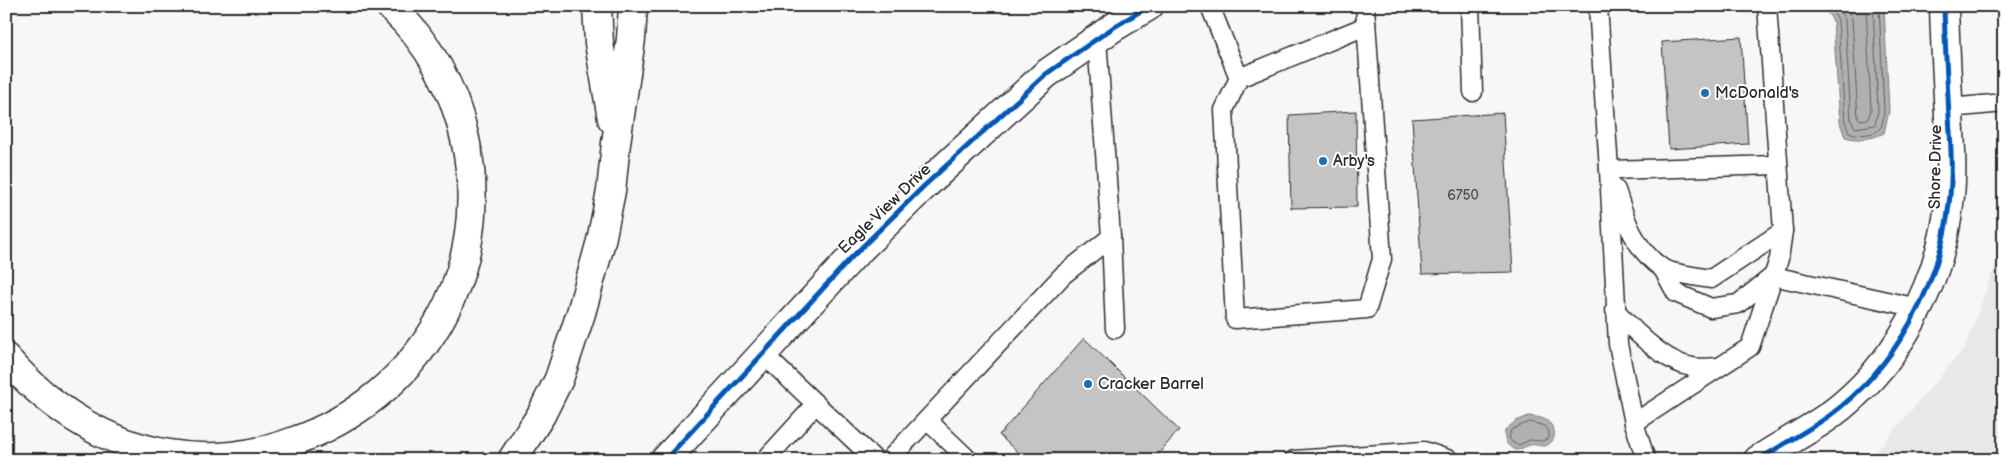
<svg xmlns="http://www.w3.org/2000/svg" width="2010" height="466" font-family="'Balsamiq Sans',sans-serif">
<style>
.built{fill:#e8e8e8}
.water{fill:#b0b0b0;stroke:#7b7b7b}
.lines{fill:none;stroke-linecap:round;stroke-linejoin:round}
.shore{stroke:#606060;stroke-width:1}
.building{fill:#c4c4c4;stroke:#2b2b2b}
.service-casing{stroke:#2b2b2b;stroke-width:21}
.minor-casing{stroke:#2b2b2b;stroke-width:31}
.motorway-casing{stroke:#2b2b2b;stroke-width:31}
.service{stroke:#fff;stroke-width:18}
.minor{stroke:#fff;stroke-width:28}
.motorway{stroke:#fff;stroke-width:28}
.cycleway-casing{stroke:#fff;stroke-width:8}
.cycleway{stroke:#0057b8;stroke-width:5}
.poi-dot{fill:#1f6fb2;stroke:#fff;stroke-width:2}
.labels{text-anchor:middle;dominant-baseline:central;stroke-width:4;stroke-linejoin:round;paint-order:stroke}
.number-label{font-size:14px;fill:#515151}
.poi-label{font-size:16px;fill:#2b2b2b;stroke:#fff;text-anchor:start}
.street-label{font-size:16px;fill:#2b2b2b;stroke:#fff}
</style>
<rect width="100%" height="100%" fill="#f7f7f7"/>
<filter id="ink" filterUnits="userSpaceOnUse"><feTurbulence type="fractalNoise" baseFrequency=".02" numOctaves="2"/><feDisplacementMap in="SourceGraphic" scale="10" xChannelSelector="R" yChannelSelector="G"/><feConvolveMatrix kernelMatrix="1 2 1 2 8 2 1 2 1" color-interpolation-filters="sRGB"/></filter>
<g filter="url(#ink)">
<!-- built -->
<polygon class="built" points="1999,80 2004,80 2004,460 1869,460 1966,346 1999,254 2002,173"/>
<!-- water -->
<g class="water">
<path d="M1823 6H1884L1889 111 1884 133C1872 139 1858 141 1845 137L1840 123 1833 21Z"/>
<path d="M1529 416C1534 417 1540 417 1544 419 1554 424 1559 437 1549 444 1543 449 1537 443 1530 445 1524 446 1522 450 1516 450 1506 446 1504 441 1505 430L1516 421Z"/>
</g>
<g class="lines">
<!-- shore -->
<g class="shore">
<path d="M1829 6 1838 20 1845 122 1849 132C1856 136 1876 136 1881 127 1883 123 1884 116 1884 110L1879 6"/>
<polyline points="1837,6 1845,20 1851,120 1855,128 1875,125 1878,111 1873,6"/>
<polyline points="1846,6 1852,19 1858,118 1861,120 1868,119 1871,110 1866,6"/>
<polygon points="1530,422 1545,426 1549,431 1549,438 1543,441 1530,440 1519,445 1513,443 1509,438 1511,430"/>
</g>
</g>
<!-- building -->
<g class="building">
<polygon points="1741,37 1748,144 1669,149 1662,42"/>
<polygon points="1356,111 1357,207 1291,208 1289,115"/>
<polygon points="1503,113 1513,272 1422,274 1412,119"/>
<polygon points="1084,338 1179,430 1153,460 1026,460 999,435"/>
</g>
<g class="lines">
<!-- service casing -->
<g class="service-casing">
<g id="service">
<polyline points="1210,6 1239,78 1224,110 1235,319 1367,309 1382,259 1365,6"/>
<polyline points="1470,6 1473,92"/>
<polyline points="1598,6 1609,170 1618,344 1634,423 1646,460"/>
<polyline points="1239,78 1366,26"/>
<polyline points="1949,108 2004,103"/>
<polyline points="1609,170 1778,165"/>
<path d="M1616 190C1625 219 1635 250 1662 268 1669 273 1700 277 1711 279L1783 231"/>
<polyline points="1111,237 1115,329"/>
<polyline points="1663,269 1676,293 1711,308 1738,304 1773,276"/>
<polyline points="1773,276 1918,308"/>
<path d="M1615 310C1633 330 1665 363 1692 367 1701 369 1711 367 1719 367"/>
<polyline points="763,354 875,460"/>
<polyline points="927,420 969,460"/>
<polyline points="1634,423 1750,347 1779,259 1783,231 1767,6"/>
<polyline points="765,460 816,404"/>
<polyline points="889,460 1063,275 1111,237 1097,39"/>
<polyline points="1294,460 1424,451 1450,460"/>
</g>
</g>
<!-- minor casing -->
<g class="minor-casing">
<g id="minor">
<polyline points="665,460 852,257 923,187 1046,74 1114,27 1149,6"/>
<path d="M1758 460C1781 445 1806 432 1829 416 1896 367 1940 285 1949 204 1953 175 1951 145 1949 116 1947 80 1945 43 1944 6"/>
</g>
</g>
<!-- motorway casing -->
<g class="motorway-casing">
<g id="motorway">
<polyline points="597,6 599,43 612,119"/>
<path d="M6 358C50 408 103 443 169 454 210 461 254 456 292 442 420 397 495 273 465 139 454 88 428 42 390 6"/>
<polyline points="512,460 541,415 559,379 581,313 601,241 611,191 616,143 631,39 633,6"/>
</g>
</g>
<!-- service -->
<use href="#service" class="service"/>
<!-- minor -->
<use href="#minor" class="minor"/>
<!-- motorway -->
<use href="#motorway" class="motorway"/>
<!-- cycleway casing -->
<g class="cycleway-casing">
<g id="cycleway">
<polyline points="665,460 852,257 923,187 1046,74 1114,27 1149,6"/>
<path d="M1758 460C1781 445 1806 432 1829 416 1896 367 1940 285 1949 204 1953 175 1951 145 1949 116 1947 80 1945 43 1944 6"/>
</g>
</g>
<!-- cycleway -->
<use href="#cycleway" class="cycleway"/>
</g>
</g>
<!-- markers -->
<g class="poi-dot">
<circle cx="1705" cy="93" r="5"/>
<circle cx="1323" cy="161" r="5"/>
<circle cx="1088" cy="384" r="5"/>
</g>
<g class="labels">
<!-- number labels -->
<g class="number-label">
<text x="1463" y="195">6750</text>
</g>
<!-- poi labels -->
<g class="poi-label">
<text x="1715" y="93">McDonald's</text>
<text x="1333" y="161">Arby's</text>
<text x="1098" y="384">Cracker Barrel</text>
</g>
<!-- street labels -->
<g class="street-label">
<text transform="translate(1936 167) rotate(-89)">Shore Drive</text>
<text transform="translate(885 209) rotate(-44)">Eagle View Drive</text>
</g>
</g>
<!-- margin -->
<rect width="2010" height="466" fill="none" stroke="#fff" stroke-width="25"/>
<rect x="12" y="12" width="1985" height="441" fill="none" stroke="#2b2b2b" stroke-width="2" filter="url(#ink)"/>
</svg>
